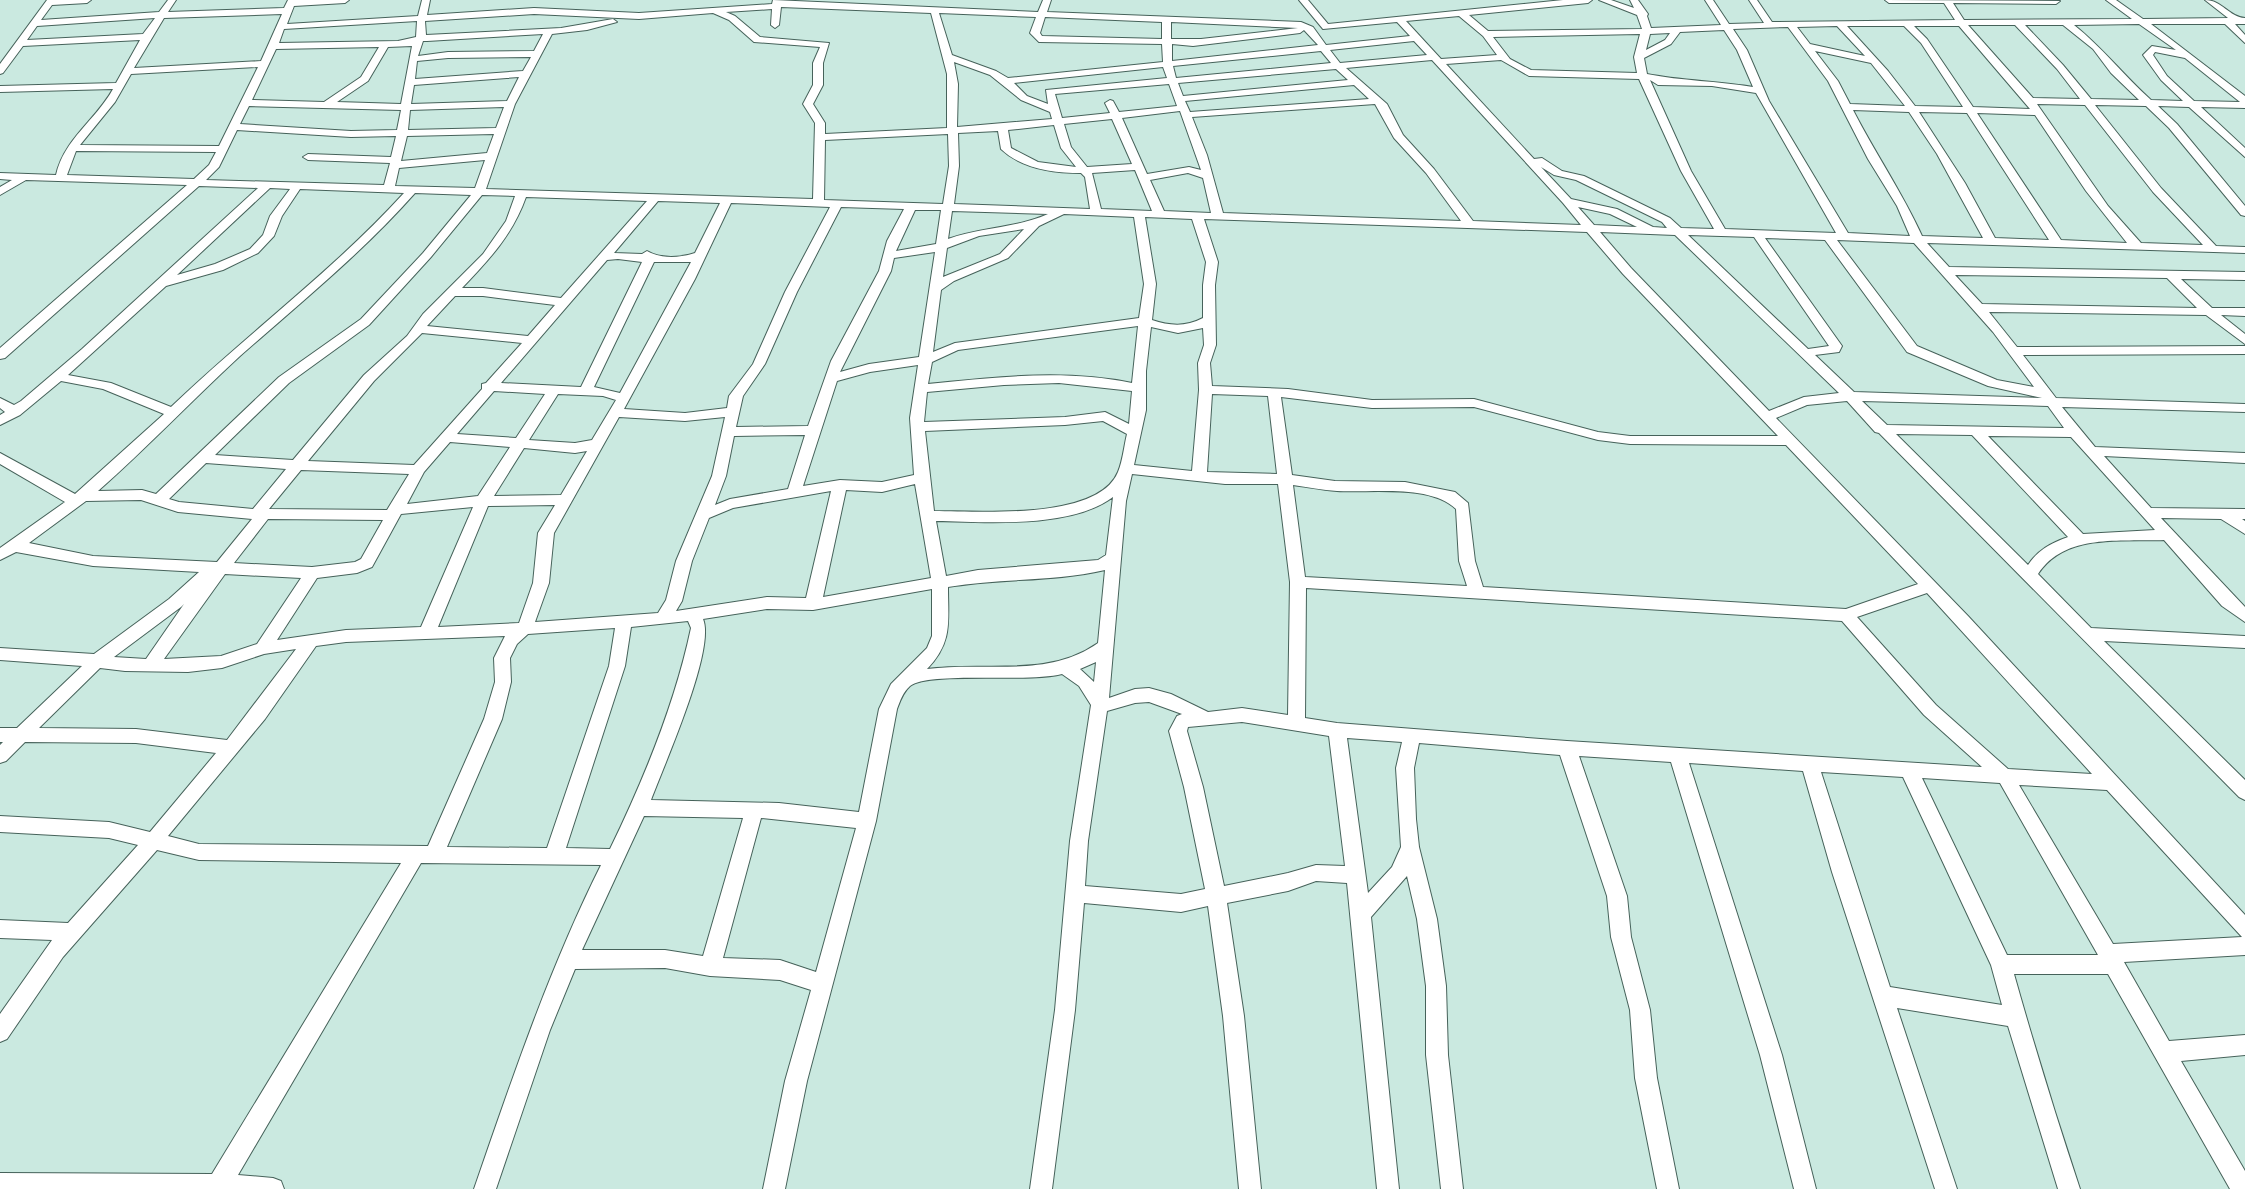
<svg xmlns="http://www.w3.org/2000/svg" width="2245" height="1189" font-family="Quicksand,sans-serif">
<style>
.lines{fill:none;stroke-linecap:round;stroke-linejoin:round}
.minor-casing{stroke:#46625a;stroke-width:2}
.minor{fill:#fff;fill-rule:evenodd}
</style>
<rect width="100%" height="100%" fill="#cae9e0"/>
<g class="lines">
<!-- minor casing -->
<g class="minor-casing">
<path id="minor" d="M47 0H91L87 3 52 5 41 20 159 12 168 0H176L168 12 284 8 288 0H349L345 3 294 6 287 24 418 16 422 0H430L427 15 534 8 639 13 772 4 773 0 1038 12 1043 0H1051L1047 12 1301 22 1313 27 1326 45 1410 36 1397 22 1323 29 1299 0H1308L1328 24 1563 0H1592L1588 3 1469 15 1488 31 1642 29 1637 15 1599 0H1611L1634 8 1630 0H1638L1648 14 1647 16 1651 28 1721 25 1705 0H1713L1729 24 1764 23 1749 0H1757L1772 22 1955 20 1944 3H1889L1885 0 2060 1 2056 4 1953 3 1964 20 2132 19 2106 0H2116L2143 19 2228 18 2205 0C2222 0 2229 17 2245 18V24H2235L2245 35V43L2225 24H2151L2245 96V108L2201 107 2245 148V157L2189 107 2158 106 2177 124 2245 206V216L2241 215 2169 128 2146 106 2095 105 2161 188 2216 246 2245 247V253L1927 243 1949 267 2245 272V280L2181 279 2212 308H2245V316L2221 315 2245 334V344L2206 315 1989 312 2017 347 2245 346V354L2023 355 2056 398 2245 404V412L2062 407 2095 447 2245 453V463L2104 456 2151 508 2245 509V519H2242L2245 521V534L2221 519 2161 518 2245 607V622L2222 606 2164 540C2120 542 2065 533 2038 574L2091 628 2245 636V648L2104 641 2245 780V800L2239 797 1879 433 1875 432 1847 401 1807 405 1776 418 1968 616 2245 915V955L2124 962 2169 1041 2245 1035V1055L2181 1061 2245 1171V1189H2230L2108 974H2014C2034 1045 2056 1117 2080 1189H2058L2008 1026 1897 1008 1957 1189H1935L1832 872 1803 771 1689 763 1782 1055 1816 1189H1794L1760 1055 1671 762 1579 756 1627 896 1631 937 1650 1010 1657 1078 1679 1189H1657L1635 1078 1630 1010 1611 937 1607 896 1560 755 1419 743 1414 768 1416 819 1419 847 1437 919 1446 986 1448 1055 1463 1189H1441L1426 1055V986L1417 919 1407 876 1371 917 1399 1189H1377L1347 883 1316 881 1288 891 1227 903 1244 1016 1261 1189H1239L1223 1016 1208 906 1181 912 1084 903 1075 1010 1052 1189H1030L1055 1010 1070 841 1091 705 1079 686 1062 674C1029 683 929 671 910 686 903 692 900 701 897 709L876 821 807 1081 785 1189H763L785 1081 811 990 780 980 710 976 665 968 575 969 550 1030 496 1189H474C512 1079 549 969 601 865L421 863 238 1175 273 1178 281 1181 284 1189H0V1173L212 1174 401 863 199 860 157 850 63 957 7 1039 0 1042V1014L52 940 0 938V920L68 923 138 845 109 838 0 832V816L109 822 150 832 216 753 136 743 25 742 6 761 0 763V745L3 742H0V728H17L82 666 0 660V648L94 654 169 599 199 572 93 566 16 552 0 560V548L65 502 0 464V453L75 494 164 414 103 389 61 381 20 415 0 425V415L5 412 0 408V398L14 405 21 401 82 349 258 188 199 186 5 358 0 359V348L187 185 26 180 0 195V187L12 180 0 179V173L56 175C64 139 96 120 113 89L0 92V86L116 83 140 40 23 46 3 73 0 74V64ZM781 7 931 13 947 74V128L825 134V123L813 104 823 85V63L829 43 760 37 735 16 726 12 772 9 771 25 775 28 779 25ZM713 13 729 20 754 42 820 47 813 63V85L803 104 815 123 813 199 486 189 515 104 552 34 587 30 617 22 613 19 561 28 426 35 425 21 534 14 639 19ZM939 13 1036 17 1030 33 1039 42 1162 44 1163 62 1008 78 996 71 952 55ZM282 14 261 61 134 68 164 18ZM1459 16 1483 36 1497 55 1441 59 1406 21ZM1045 17 1162 22V39L1042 36 1040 33ZM155 18 143 34 27 40 37 26ZM417 21 416 37 398 41 279 43 284 29ZM1171 22 1298 28 1201 39H1171ZM2139 24 2176 50 2152 46 2143 55 2161 80 2183 101 2151 100C2124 76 2102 47 2074 25ZM1968 25H2015L2057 69 2080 99 2033 98ZM2025 25H2063L2093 49 2111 73 2139 100 2091 99 2063 65ZM1837 26 1865 56 1810 44 1797 27ZM1847 26H1904L1921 43 1963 107 1915 106 1888 71ZM1914 26H1959L2030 109 1973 107 1927 39ZM1788 27 1828 81 1868 159 1897 206 1910 236 1848 233 1769 101 1747 50 1733 29ZM1304 30 1318 45 1172 61V44L1193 46 1300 33ZM1724 30 1737 50 1753 87C1718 81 1682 81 1647 74L1644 58 1671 44 1680 32ZM1670 33 1665 40 1646 50 1650 34ZM543 34 534 51 448 52 418 56 423 41H427ZM1640 34 1634 57 1637 73 1531 70 1510 59 1493 37ZM1414 41 1427 55 1340 63 1330 50ZM412 46 401 104 337 102 368 81 388 47ZM379 47 361 77 324 102 252 100 276 49ZM1321 51 1331 63 1176 78 1173 66ZM1815 51 1871 63 1905 106 1850 104 1838 81ZM2155 52 2185 58 2240 102 2194 101 2167 76 2153 55ZM531 57 523 71 415 79 417 61 448 58ZM1432 60 1563 203 1581 225 1473 221 1434 169 1403 135 1387 104 1346 68ZM1501 60 1529 76 1639 79 1681 171 1714 229 1681 228 1670 218 1584 176 1562 171 1542 158 1534 159 1446 64ZM954 62 990 75 1021 100 1050 112 1052 119 957 127 958 84ZM258 67 219 146 80 145 115 102 131 74ZM1163 67 1167 78 1046 90 1048 104 1027 96 1014 83ZM1336 69 1348 80 1183 96 1178 83ZM519 77 507 101 411 104 414 85ZM1650 80 1658 85 1712 86 1756 93 1836 233 1725 229 1691 171ZM1169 84 1177 106 1119 112 1113 101 1110 100 1105 103 1110 113 1062 118 1055 94ZM1354 85 1369 99 1190 112 1185 101ZM1375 104 1394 138 1426 173 1461 221 1223 213 1207 155 1192 117ZM2037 104 2085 105 2153 192 2203 245 2141 243 2108 206ZM249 106 401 110 397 130 351 131 240 124ZM504 107 496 128 408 130 410 110ZM1853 110 1909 112 1937 154 1983 238 1922 236C1902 192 1875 153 1853 110ZM1180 111 1201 170 1189 167 1147 174 1122 118ZM1919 112 1967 113 2049 240 1995 238 1965 183ZM1977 113 2035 115 2086 191 2127 243 2061 240ZM1112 119 1132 164 1087 167 1071 147 1064 124ZM1054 125 1061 148 1076 167 1038 162 1011 148 1008 130ZM237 130 351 137 396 136 391 157 308 154 303 157 308 160 390 163 384 185 206 180 219 167ZM998 131 1001 149C1022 169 1053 173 1081 173L1085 177 1090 209 954 204 959 166 958 133ZM494 134 487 153 401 161 407 136ZM948 134 949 166 943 204 824 200 825 140ZM76 151 216 152 209 165 194 179 67 175ZM485 160 475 188 395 186 399 168ZM1541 167 1554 175 1576 180 1662 222 1667 228 1653 227 1617 209 1571 199ZM1135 170 1152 211 1101 209 1092 173ZM1188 173 1203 178 1211 213 1164 211 1150 180ZM270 188 290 189 270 216 263 235 250 249 215 264 177 275ZM300 189 404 193C333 271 247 334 171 407L111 383 68 375 166 286 223 270 258 253 274 236 282 216ZM415 193 471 195 423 253 361 319 279 377 156 494 142 490 98 491C148 447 191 401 240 356 300 303 362 253 415 193ZM482 195 515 196 506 221 483 254 423 314 407 336 364 375 293 460 215 455 289 383 369 325 431 257ZM526 197 647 201 561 298 483 288H462C489 260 513 234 526 197ZM658 201 720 203 695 253C680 258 661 259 647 251L642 254 614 253ZM731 203 830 207 785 292 753 364 729 396 727 408 685 413 624 409 695 279ZM841 207 904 209 887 241 879 271 831 361 808 426 736 427 743 396 765 364 797 292ZM1578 207 1610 214 1637 227 1594 225ZM915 210H941L936 244 896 251ZM952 211 1048 214C1017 228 982 227 948 239ZM1064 214 1134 217 1144 284 1139 318 955 343 933 352 941 290 954 281 1008 258 1039 226ZM1145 217 1192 219 1206 262 1203 285V318C1186 327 1170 326 1152 320L1156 284ZM1204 219 1587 232 1623 274 1778 436H1630L1598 432 1474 399 1372 400 1288 389 1212 386 1210 363 1216 345 1215 285 1218 262ZM1024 229 1000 254 943 277 947 248 979 236ZM1600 232 1675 235 1839 393 1804 397 1769 411 1631 268ZM1688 235 1754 237 1829 346 1808 349ZM1765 238 1825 240 1907 352 1988 386 2042 398 1854 392 1815 355 1839 352 1842 346ZM1837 240 1914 243 1993 332 2034 387 1997 380 1917 346ZM935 252 919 357 869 364 840 372 891 271 894 258ZM618 259 642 262 581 387 501 383 607 260ZM654 262H691L620 393 594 387ZM1955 275 2167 278 2197 308 1982 304ZM455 296H483L555 305 528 336 427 326ZM1138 326 1132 383C1065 369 997 377 928 384L932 362 958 350ZM1151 327 1178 333 1203 328 1204 345 1198 363 1199 390 1192 471 1134 465 1146 410V371ZM422 333 522 343 486 383 482 384V389L414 465 308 461 374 381ZM918 365 910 418 914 475 882 482 840 480 803 486 837 381 870 372ZM1059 383 1132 391 1129 424 1105 412 1065 417 924 422 927 392 1004 385ZM494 391 545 394 516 438 457 434ZM558 394 603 396 616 400 592 440 575 443 529 440ZM1212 394 1268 396 1277 474 1207 472ZM1281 397 1372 408 1474 407 1598 440 1630 444 1786 445 1918 584 1846 609 1483 587 1475 561 1468 503 1455 492 1405 482 1335 481 1292 475ZM1862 401 2048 406 2064 428 1887 425ZM619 417 685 421 725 417 712 476 676 561 666 600 658 613 535 622 549 583 554 533ZM1103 421 1127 434C1124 446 1123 460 1118 472 1098 521 978 511 934 511L925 431 1065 425ZM1896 434 1972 435 2068 537C2051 543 2038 550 2028 565ZM805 435 788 489 730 499 715 505 726 476 734 436ZM1988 436 2071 437 2155 530 2083 534ZM450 442 510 447 478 496 407 504 424 472ZM524 448 575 453 587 451 561 495 494 496ZM206 463 286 469 253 509 179 502 169 499ZM301 470 409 474 387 510 269 509ZM1132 474 1225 484H1278L1290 582 1288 715 1242 708 1208 712 1171 694 1149 688 1135 689 1109 698 1126 501ZM915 484 931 578 823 597 846 490 882 492ZM1293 485C1308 487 1322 490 1337 491 1372 493 1430 484 1456 509L1459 561 1467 586 1305 577ZM831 491 806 598 767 597 676 611 682 601 692 561 709 518 733 508ZM1113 497 1106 555 1098 560 978 570 946 576 936 521C986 522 1071 529 1113 497ZM141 500 178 512 252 519 217 562 93 556 29 543 86 501ZM555 505 538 533 533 583 519 623 438 627 488 506ZM473 507 421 627 346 630 277 640 317 578 357 573 372 567 401 514ZM268 519 383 520 361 559 355 562 312 567 234 563ZM1105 570 1098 643C1047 679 985 661 927 669 953 642 948 622 948 587 1000 578 1054 582 1105 570ZM225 574 301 578 257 644 221 656 164 659ZM1306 588 1842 621 1924 715 1982 767 1567 741 1337 723 1305 718ZM932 589V636L927 648 891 684 879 709 859 812 779 803 651 800C664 765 716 649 703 619L767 609 813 610ZM1927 593 2092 774 2008 769 1936 705 1857 617ZM184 604 146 659 114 657 181 607ZM688 621 691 628C675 704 644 779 610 849L566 848 625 666 631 627ZM615 628 609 666 547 848 447 847 502 719 511 682 510 658 517 644 528 634ZM505 636 494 658 495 682 484 719 428 846 199 844 168 836 265 719 316 646 346 642ZM296 649 227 740 136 729 39 728 100 668 125 671 188 672 222 668 264 654ZM1096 662 1094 682 1080 669ZM1149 702 1182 714 1177 716 1169 731 1184 787 1205 889 1181 894 1085 886 1088 841 1107 711 1135 703ZM1242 722 1329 736 1345 866 1316 865 1288 873 1224 886 1203 787 1187 731 1188 727ZM1347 738 1402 742 1396 768 1401 847 1392 867 1368 893ZM1821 772 1903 777 1991 965 2002 1005 1890 987ZM1922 778 2000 783 2098 955H2007ZM2019 785 2107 790 2242 937 2113 944ZM644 816 743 818 703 956 665 950H582ZM761 818 856 828 816 972 780 960 723 958Z"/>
</g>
<!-- minor -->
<use href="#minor" class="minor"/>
</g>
</svg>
